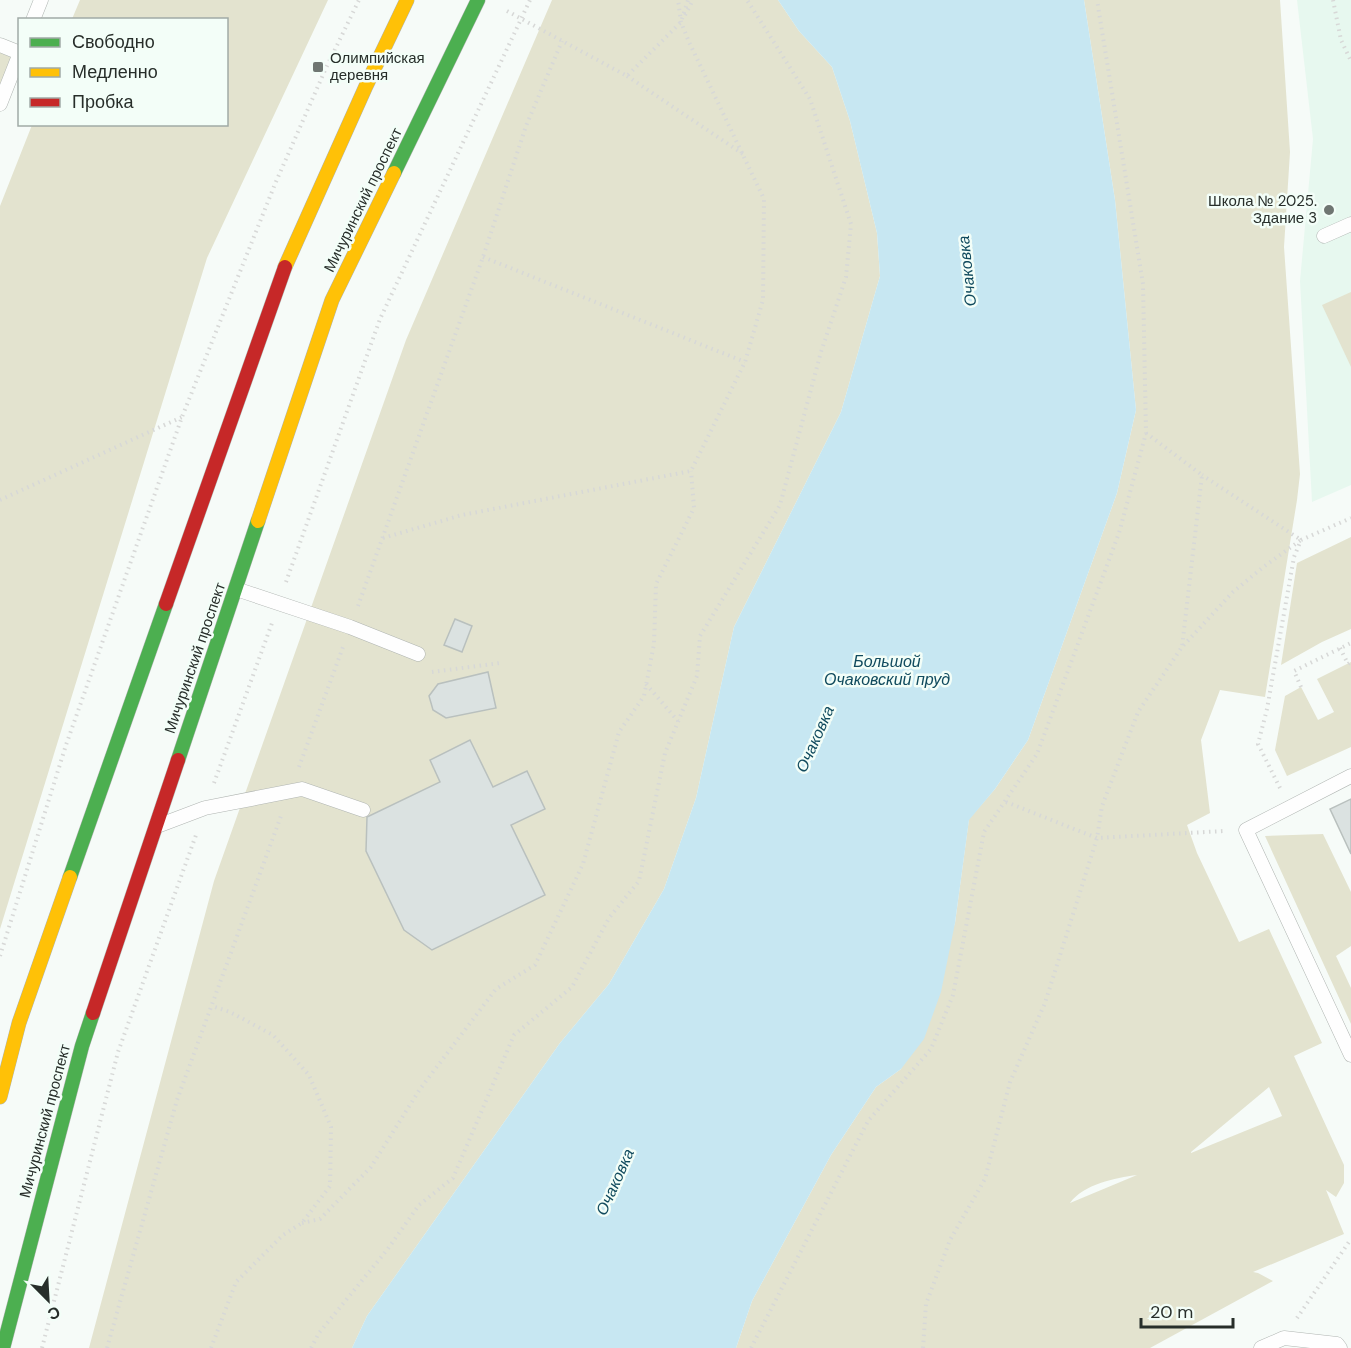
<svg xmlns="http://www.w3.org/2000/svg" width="1351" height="1348" font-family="'DM Sans',sans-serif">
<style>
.built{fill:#e7f8ef}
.green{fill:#e3e3cf;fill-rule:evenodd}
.water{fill:#c7e7f2}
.building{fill:#dbe2e1;stroke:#b9c0be;stroke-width:1.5}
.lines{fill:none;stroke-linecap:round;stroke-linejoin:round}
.lane-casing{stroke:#b0b5b2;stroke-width:15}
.fast-casing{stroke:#b0b5b2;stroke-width:15}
.slow-casing{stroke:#b0b5b2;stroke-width:15}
.jam-casing{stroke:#b0b5b2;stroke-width:15}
.path{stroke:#d7d8d7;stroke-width:4;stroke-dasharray:1.5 4.5;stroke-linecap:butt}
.lane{stroke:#fefefe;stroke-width:14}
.fast{stroke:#4caf50;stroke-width:14}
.slow{stroke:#ffc107;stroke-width:14}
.jam{stroke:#c62828;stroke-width:14}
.poi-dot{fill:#6f7672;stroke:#f3fef8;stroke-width:2}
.labels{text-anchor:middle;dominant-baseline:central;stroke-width:5;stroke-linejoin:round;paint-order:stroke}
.poi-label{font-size:15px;fill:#272e2a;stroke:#f3fef8;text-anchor:start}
.street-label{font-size:15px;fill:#272e2a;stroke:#f3fef8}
.water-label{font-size:16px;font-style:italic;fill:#114b5e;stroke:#f3fef8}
</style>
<rect width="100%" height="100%" fill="#f6fbf8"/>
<!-- built -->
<polygon class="built" points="1297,0 1351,0 1351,485 1312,502 1300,281 1313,139"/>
<!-- green -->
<g class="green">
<polygon points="80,0 328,0 207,258 0,929 0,206 32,125 226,124 226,20 72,19"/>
<polygon points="552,0 778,0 799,31 832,67 850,121 877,233 880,276 841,412 734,627 696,798 664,889 609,984 560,1043 367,1316 352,1348 89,1348 214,881 406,340"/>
<path d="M1084 0H1280L1290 152 1284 247 1300 474 1297 500 1265 697 1220 690 1201 740 1210 813 1187 825 1197 853 1239 942 1269 929 1322 1043 1294 1056 1344 1165V1183L1336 1197 1326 1190 1344 1234 1253 1272 1258 1273 1273 1281 1150 1348H736L752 1301 831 1155 876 1087 901 1069 955 923 969 819 995 789 1028 740 1117 493 1136 410 1115 200ZM1269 1087 1282 1116 1191 1153V1152ZM1137 1175 1070 1203C1084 1184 1115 1178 1137 1175Z"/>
<polygon points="0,45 20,53 0,104"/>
<polygon points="1351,292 1351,367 1322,305"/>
<polygon points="1351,537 1351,629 1322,642 1281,665 1297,563"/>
<polygon points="1351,662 1351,747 1287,776 1275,750 1285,696 1301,687 1318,720 1334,712 1317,679"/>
<polygon points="1323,834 1351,892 1351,946 1336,956 1351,988 1351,1024 1265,836"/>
</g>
<!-- water -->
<polygon class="water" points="778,0 1084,0 1115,200 1136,410 1117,493 1028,740 995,789 969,820 955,923 941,992 924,1039 901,1069 876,1087 831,1155 752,1301 736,1348 352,1348 367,1316 560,1043 609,984 664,889 696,798 734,627 841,412 880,276 877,233 850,121 832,67 799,31"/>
<!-- building -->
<g class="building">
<polygon points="455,619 472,626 462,652 444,645"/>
<polygon points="488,672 496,708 446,718 433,710 429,696 438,684"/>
<polygon points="470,740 493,787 527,771 545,809 511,825 545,895 432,950 404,930 366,851 367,817 440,782 430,760"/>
<polygon points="1351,799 1351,854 1330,809"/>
</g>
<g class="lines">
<!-- lane casing -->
<g class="lane-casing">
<g id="lane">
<polyline points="33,20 41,0"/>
<polyline points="0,45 20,53"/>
<polyline points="0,104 20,53"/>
<polyline points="1324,236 1351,224"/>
<polyline points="236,589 350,627 418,654"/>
<polyline points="1351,776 1246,830 1351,1055"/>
<polyline points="160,825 205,808 302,789 363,810"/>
<polyline points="1261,1348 1284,1338 1337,1344 1340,1348"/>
</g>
</g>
<!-- fast casing -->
<g class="fast-casing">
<g id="fast">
<polyline points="394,173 478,0"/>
<polyline points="178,760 258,521"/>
<polyline points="70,877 166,604"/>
<polyline points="3,1348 82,1046 93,1013"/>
</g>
</g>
<!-- slow casing -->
<g class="slow-casing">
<g id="slow">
<polyline points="285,267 366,86 407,0"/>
<polyline points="258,521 332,300 394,173"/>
<polyline points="0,1097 19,1023 70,877"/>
</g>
</g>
<!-- jam casing -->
<g class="jam-casing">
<g id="jam">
<polyline points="166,604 285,267"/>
<polyline points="93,1013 178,760"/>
</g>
</g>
<!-- path -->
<g class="path">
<polyline points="1333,0 1341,40 1351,61"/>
<polyline points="507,11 627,76 681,22 688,0"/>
<polyline points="685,15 693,0"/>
<polyline points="627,76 743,154"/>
<polyline points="483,257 745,362"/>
<polyline points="1146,433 1202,475 1182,647"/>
<polyline points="0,500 182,417"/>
<polyline points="383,538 462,515 691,471 745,362 763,300 764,199 689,42 681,22 678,0"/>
<polyline points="286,582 380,319 530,0"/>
<polyline points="358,606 483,257 526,126 562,41"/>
<polyline points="1340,648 1348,664 1351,662"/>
<polyline points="432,672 500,663"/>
<polyline points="646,684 678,721"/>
<polyline points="1301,687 1294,671 1351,643"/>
<polyline points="299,767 343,647"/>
<polyline points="214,783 272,623"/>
<polyline points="1280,788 1258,744 1267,709 1294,557 1301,540 1351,518"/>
<polyline points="1006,802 1097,838 1224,831"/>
<polyline points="0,956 66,745 182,417 275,184 326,68 359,0"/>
<polyline points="302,1223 320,1219 371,1167 420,1089 496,989 535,965 583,864 619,732 644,696 654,644 656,584 694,508 691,471"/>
<polyline points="1297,1318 1351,1239"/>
<polyline points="42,1348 118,1052 196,835"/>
<polyline points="107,1348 177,1100 281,816"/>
<polyline points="211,1348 236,1282 283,1235 302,1223 330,1186 331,1127 309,1075 273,1035 230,1012 212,1006"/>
<polyline points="311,1348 319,1333 387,1250 419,1205 453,1178 514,1035 572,987 609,918 639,881 665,753 697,676 700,636 780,505 821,352 846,277 851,224 810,99 747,0"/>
<polyline points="751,1348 868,1121 931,1049 953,995 984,832 1037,754 1119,533 1146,433 1143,284 1097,0"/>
<polyline points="923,1348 926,1304 950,1240 985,1179 1010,1082 1045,1003 1097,838 1102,806 1138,712 1182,647 1233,592 1262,568 1301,540 1202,475"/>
</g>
<!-- lane -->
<use href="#lane" class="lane"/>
<!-- fast -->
<use href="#fast" class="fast"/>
<!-- slow -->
<use href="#slow" class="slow"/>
<!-- jam -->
<use href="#jam" class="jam"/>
</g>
<!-- markers -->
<g class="poi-dot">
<rect x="312" y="61" width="12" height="12" rx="3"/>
<circle cx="1329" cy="210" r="6"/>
</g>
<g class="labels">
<!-- poi labels -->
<g class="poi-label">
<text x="330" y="58">Олимпийская<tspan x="330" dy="17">деревня</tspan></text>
<text x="1317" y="201" text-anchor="end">Школа № 2025.<tspan x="1317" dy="17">Здание 3</tspan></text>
</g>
<!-- street labels -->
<g class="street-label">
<text transform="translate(363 200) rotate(-64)">Мичуринский проспект</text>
<text transform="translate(195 658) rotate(-71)">Мичуринский проспект</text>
<text transform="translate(45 1121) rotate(-75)">Мичуринский проспект</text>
</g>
<!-- water labels -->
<g class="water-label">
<text transform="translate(967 271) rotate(-96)">Очаковка</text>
<text x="887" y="661">Большой<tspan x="887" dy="18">Очаковский пруд</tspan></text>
<text transform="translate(815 739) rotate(-66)">Очаковка</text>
<text transform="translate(615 1182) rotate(-66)">Очаковка</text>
</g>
</g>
<!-- legend -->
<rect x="18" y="18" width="210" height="108" fill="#f3fef8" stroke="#a1aba6" stroke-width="1.5"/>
<rect x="30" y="38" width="30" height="9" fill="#4caf50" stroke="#a1aba6" stroke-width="1.5"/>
<text x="72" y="48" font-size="18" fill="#272e2a">Свободно</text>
<rect x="30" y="68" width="30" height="9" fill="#ffc107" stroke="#a1aba6" stroke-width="1.5"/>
<text x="72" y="78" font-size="18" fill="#272e2a">Медленно</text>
<rect x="30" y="98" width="30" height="9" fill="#c62828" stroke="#a1aba6" stroke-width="1.5"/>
<text x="72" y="108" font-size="18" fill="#272e2a">Пробка</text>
<!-- north arrow -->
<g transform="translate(48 1300) rotate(156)" stroke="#f3fef8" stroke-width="4.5" paint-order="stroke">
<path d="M0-4.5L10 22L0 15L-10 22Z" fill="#272e2a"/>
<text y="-9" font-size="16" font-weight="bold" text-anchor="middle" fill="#272e2a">С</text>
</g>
<!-- scale -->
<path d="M1141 1318v9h92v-9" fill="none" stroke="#272e2a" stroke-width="3"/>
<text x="1150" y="1318" font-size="18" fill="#272e2a" stroke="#f3fef8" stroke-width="4.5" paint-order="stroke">20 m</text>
</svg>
